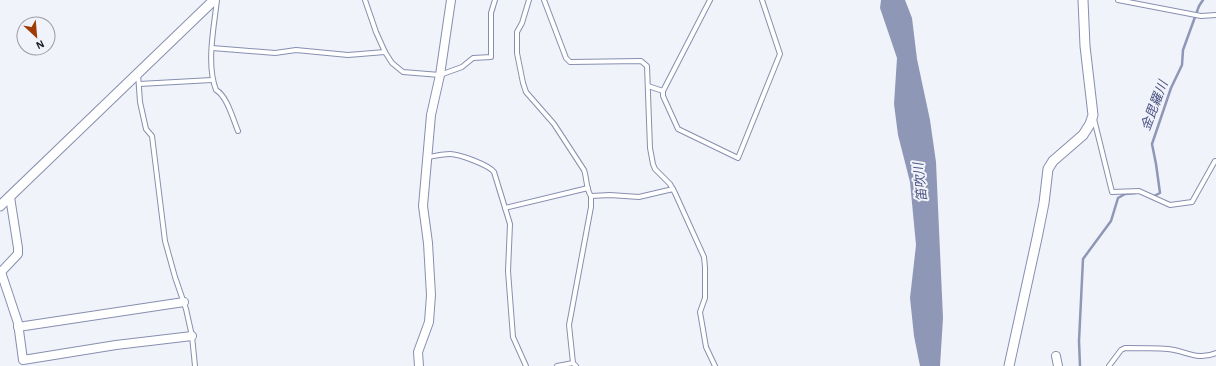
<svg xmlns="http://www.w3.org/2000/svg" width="1216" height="366" font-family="'Alegreya Sans','Noto Sans JP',sans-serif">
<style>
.water{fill:#8f97b7}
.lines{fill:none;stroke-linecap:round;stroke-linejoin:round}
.stream{stroke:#8f97b7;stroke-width:2.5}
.service-casing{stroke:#878fb0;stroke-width:6}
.minor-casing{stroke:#878fb0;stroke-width:10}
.tertiary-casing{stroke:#878fb0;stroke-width:11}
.service{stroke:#fff;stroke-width:4}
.minor{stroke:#fff;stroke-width:8}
.tertiary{stroke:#fff;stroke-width:9}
.labels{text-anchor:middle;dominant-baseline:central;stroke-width:4;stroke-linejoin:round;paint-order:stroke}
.water-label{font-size:13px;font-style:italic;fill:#4a5382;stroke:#f1f3fa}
</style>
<rect width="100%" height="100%" fill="#f1f3fa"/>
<!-- water -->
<polygon class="water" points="881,0 905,0 912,18 917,59 930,120 936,162 943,318 940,366 920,366 914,336 910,298 916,245 910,182 898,135 894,104 897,58 880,8"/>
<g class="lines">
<!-- stream -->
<g class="stream">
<polyline points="1152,197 1160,193 1156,164 1152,144 1171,88 1182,65 1183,50 1199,6 1203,0"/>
<polyline points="1080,366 1079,341 1083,259 1111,221 1118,198 1125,194 1136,193"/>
</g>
<!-- service casing -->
<g class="service-casing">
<g id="service">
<path d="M217 0C214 27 206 64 216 90 227 96 233 119 238 131"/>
<polyline points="365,0 376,32 385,52 392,63 403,72 440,75 462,67 473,58 491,57 491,13 495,0"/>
<path d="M529 0 522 23 517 32V53L523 83 526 92 554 124 584 170C587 178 586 190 591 196L610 195 639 197 673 189"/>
<polyline points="544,0 566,58 570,62 641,61 647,66 650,148 653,164 655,169 670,184 675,193 704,257 705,267 705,298 700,312 706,347 715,366"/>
<polyline points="710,0 663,91 663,96 678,129 738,158 780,54 762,0"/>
<polyline points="1118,0 1201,16 1216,15"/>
<polyline points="212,48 275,53 296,50 348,55 385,52"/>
<polyline points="138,74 140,102 146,129 152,136 165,241 175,277 186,309 192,336 195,366"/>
<polyline points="139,84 212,80"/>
<polyline points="648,86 663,91"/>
<polyline points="1094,119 1112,192 1139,191 1170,205 1192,202 1215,161 1216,161"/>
<path d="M428 157C435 156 443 154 450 154 459 154 489 165 494 172L510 224 508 271 513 337 526 366"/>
<polyline points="505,208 588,188"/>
<polyline points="573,363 569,325 591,207 591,196"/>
<polyline points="557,366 573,363 576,366"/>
<path d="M1109 366 1121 350 1125 348C1139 348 1154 348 1168 349 1187 351 1197 361 1216 353"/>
</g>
</g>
<!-- minor casing -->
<g class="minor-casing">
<g id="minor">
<polyline points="1,272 18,323 23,360 116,345 192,336"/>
<polyline points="0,273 18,254 18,248 10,197"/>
<polyline points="18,327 184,302"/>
<polyline points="1056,356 1058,366"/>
<polyline points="419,366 418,352 429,322 431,295 428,243 423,206 431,115 440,75 451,0"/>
</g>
</g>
<!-- tertiary casing -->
<g class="tertiary-casing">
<g id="tertiary">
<polyline points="0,206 214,0"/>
<polyline points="1009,366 1037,238 1044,203 1048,169 1053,161 1083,135 1090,124 1093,115 1085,46 1083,0"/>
</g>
</g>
<!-- service -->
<use href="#service" class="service"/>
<!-- minor -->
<use href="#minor" class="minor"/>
<!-- tertiary -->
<use href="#tertiary" class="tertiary"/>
</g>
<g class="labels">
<!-- water labels -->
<g class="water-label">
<text transform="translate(1155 106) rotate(-69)">金毘羅川</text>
<text transform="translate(921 182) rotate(-96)">笛吹川</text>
</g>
</g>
<!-- north arrow -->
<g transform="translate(36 36) rotate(154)"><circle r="19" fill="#f1f3fa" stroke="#9a9ca6"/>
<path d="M0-3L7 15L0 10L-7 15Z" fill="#9f3b05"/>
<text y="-6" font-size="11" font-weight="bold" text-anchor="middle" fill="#171a27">N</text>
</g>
</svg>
